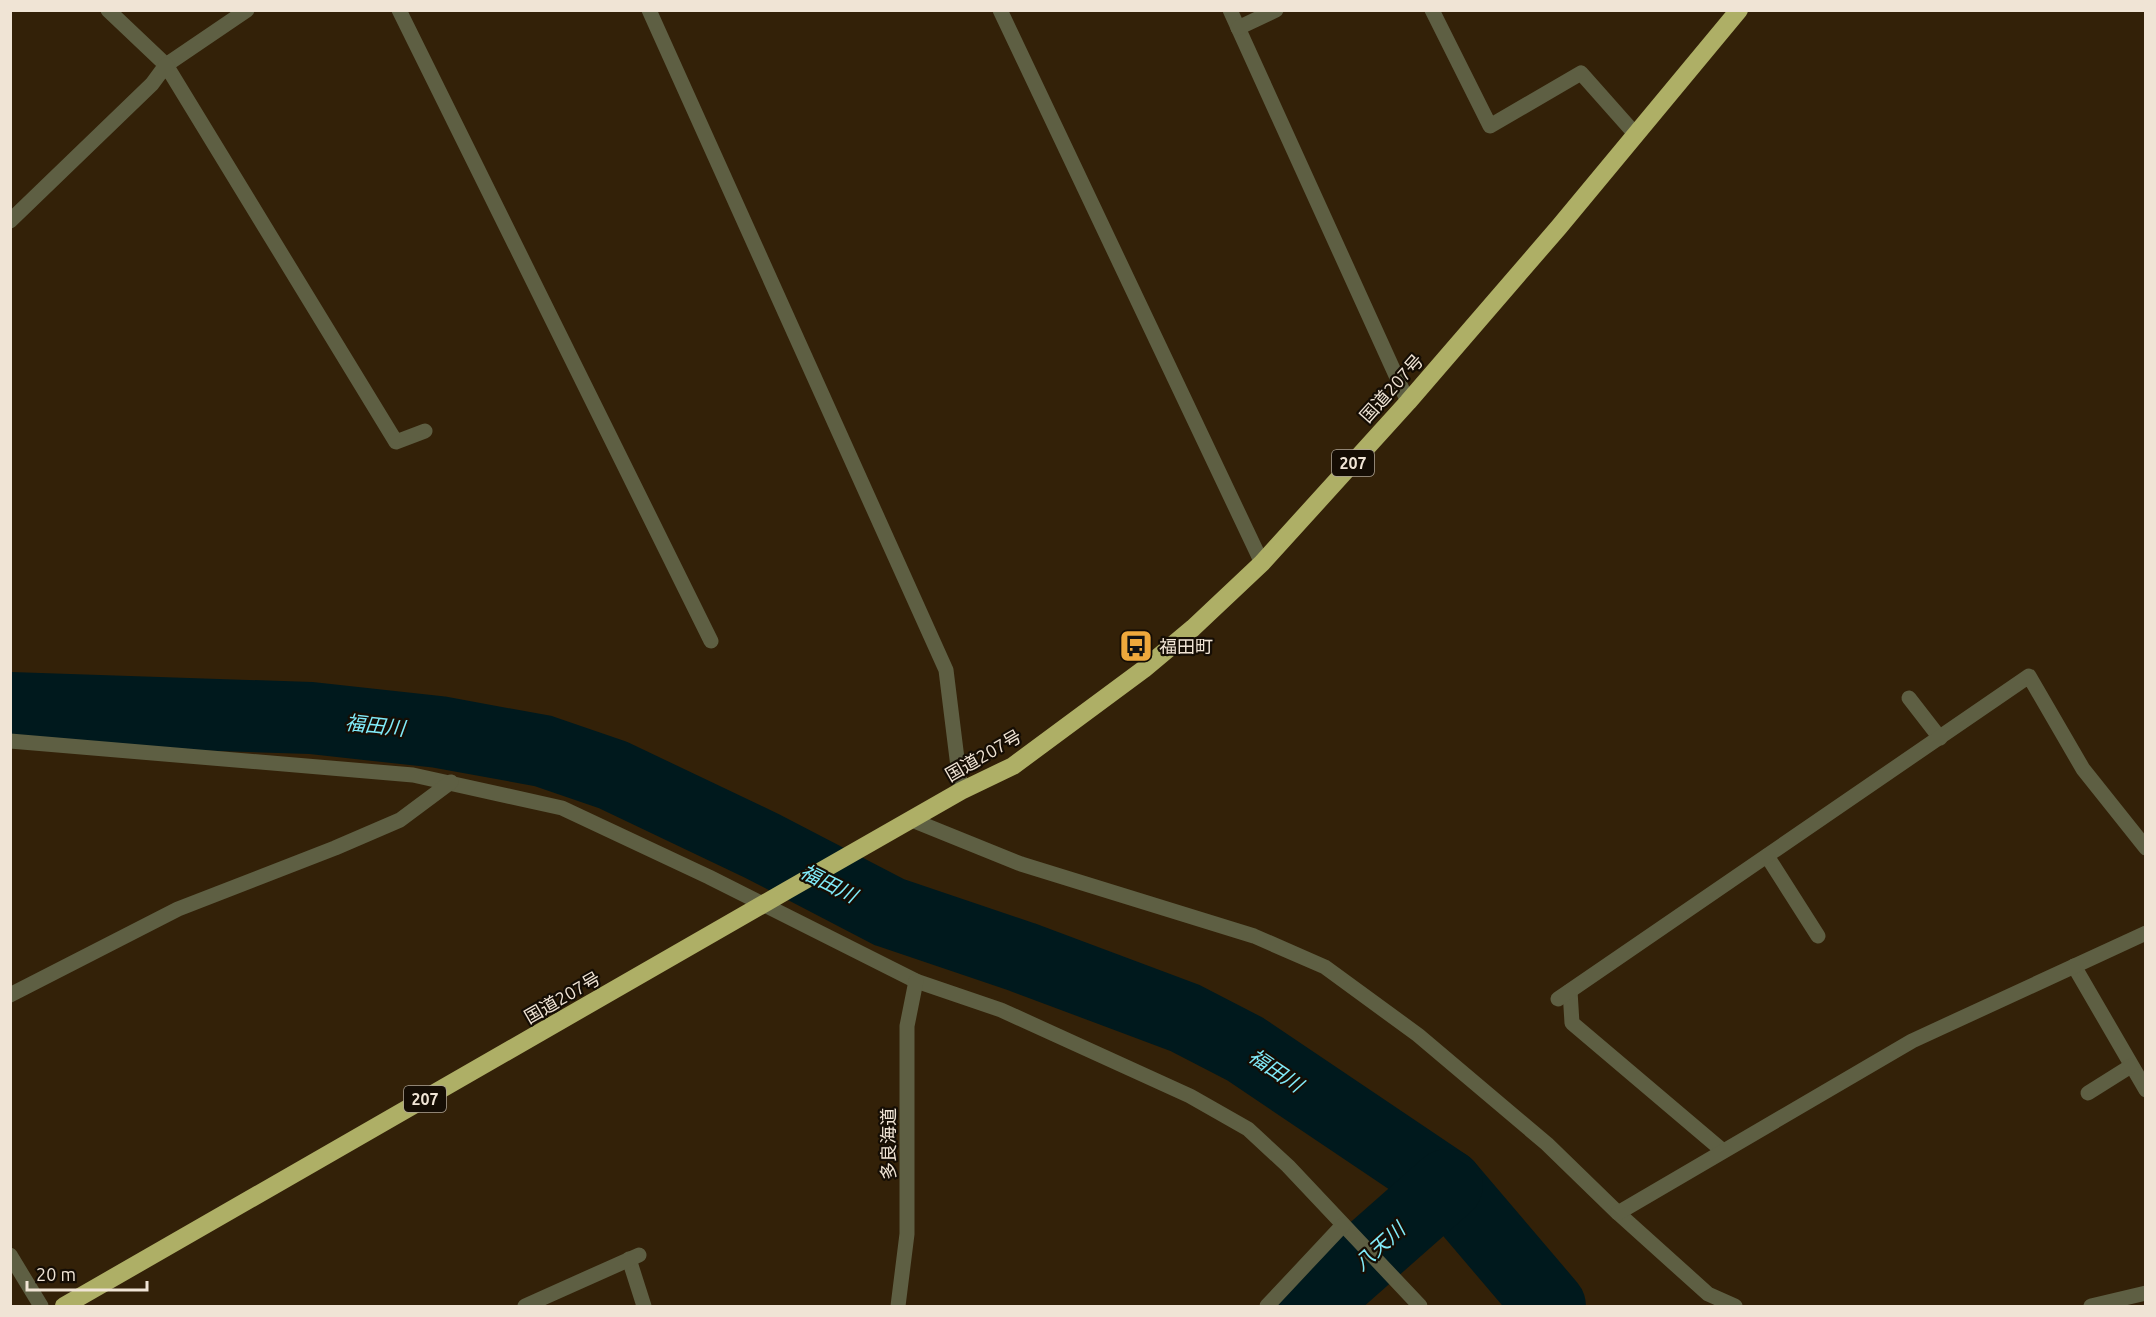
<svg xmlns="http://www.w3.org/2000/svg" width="2156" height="1317" font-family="Ubuntu,'Noto Sans JP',sans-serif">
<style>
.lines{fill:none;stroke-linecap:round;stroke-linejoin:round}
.river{stroke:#00191d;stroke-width:72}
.minor{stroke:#5e5f43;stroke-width:15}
.highway{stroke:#aeaf66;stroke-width:18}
.labels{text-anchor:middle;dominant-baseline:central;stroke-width:4.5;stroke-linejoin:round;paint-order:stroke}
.shield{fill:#150d04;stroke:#aea496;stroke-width:1.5}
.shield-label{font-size:16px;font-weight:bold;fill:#f0e4d5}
.street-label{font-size:18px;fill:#f0e4d5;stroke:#150d04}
.poi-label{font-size:18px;fill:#f0e4d5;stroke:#150d04;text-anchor:start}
.water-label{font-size:20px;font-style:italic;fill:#81ebf9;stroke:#150d04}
</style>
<rect width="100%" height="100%" fill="#332108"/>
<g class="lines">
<!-- river -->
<g class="river">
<polyline points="10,708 311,718 439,732 543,751 613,775 762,846 889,912 1022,957 1185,1018 1245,1049 1447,1185 1550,1306"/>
<polyline points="1310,1306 1447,1185"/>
</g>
<!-- minor -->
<g class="minor">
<polyline points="108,10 166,65 247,10"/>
<polyline points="399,10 711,641"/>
<polyline points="649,10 946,670 961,791"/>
<polyline points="1000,10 1262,563"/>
<polyline points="1230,10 1408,402"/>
<polyline points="1432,10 1490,126 1581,73 1636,135"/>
<polyline points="1238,28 1276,10"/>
<polyline points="10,221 152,84 166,65 396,442 425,431"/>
<polyline points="1909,698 1940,738"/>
<polyline points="10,741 413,775 562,808 709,877 916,981 1001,1010 1190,1096 1248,1129 1288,1166 1420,1306"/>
<polyline points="912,820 1021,864 1254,936 1325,967 1418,1035 1547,1144 1618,1213 1708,1294 1735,1306"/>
<polyline points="1767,856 1818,936"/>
<polyline points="2074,966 2146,1090"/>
<polyline points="1570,991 1572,1023 1723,1151"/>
<polyline points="10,995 178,909 335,848 400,820 451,782"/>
<polyline points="1558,999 2029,676 2083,769 2146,848"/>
<polyline points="2088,1093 2131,1066"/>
<polyline points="1618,1213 1912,1041 2146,933"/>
<polyline points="10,1255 41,1306"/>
<polyline points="629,1259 644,1306"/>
<polyline points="525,1306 639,1255"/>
<polyline points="898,1306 907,1234 907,1026 916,981"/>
<polyline points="1267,1306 1343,1225"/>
<polyline points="2091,1306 2146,1293"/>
</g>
<!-- highway -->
<polyline class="highway" points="64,1306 786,891 961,791 1013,766 1144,669 1193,628 1262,563 1408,402 1559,227 1739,10"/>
</g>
<!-- icons -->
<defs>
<g id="bus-square" transform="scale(1.725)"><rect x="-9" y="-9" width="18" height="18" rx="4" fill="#eea83c" stroke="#150d04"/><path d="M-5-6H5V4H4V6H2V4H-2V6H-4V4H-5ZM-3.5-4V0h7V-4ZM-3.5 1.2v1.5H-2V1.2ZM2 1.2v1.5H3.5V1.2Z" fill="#111"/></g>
</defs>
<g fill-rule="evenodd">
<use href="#bus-square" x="1136" y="646"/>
</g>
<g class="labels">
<!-- shield labels -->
<g class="shield">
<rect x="1332" y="450" width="42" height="26" rx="4.5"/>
<rect x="404" y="1086" width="42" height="26" rx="4.5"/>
</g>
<g class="shield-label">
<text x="1353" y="463">207</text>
<text x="425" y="1099">207</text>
</g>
<!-- street labels -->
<g class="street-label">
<text transform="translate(1391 388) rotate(-48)">国道207号</text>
<text transform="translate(983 755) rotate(-30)">国道207号</text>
<text transform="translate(562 997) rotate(-30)">国道207号</text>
<text transform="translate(888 1144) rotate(-90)">多良海道</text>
</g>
<!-- poi labels -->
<g class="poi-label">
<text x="1159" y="646">福田町</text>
</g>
<!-- water labels -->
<g class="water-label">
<text transform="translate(375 725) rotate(6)">福田川</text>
<text transform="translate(829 883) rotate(27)">福田川</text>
<text transform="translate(1276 1070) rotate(34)">福田川</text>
<text transform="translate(1379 1246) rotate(-42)">八天川</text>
</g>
</g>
<!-- border -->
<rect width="2156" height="1317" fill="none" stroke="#f0e4d5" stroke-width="24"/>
<!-- scale -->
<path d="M27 1281v9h120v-9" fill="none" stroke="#f0e4d5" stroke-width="3"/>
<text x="36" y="1281" font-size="18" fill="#f0e4d5" stroke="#150d04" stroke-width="4.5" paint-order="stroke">20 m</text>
</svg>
